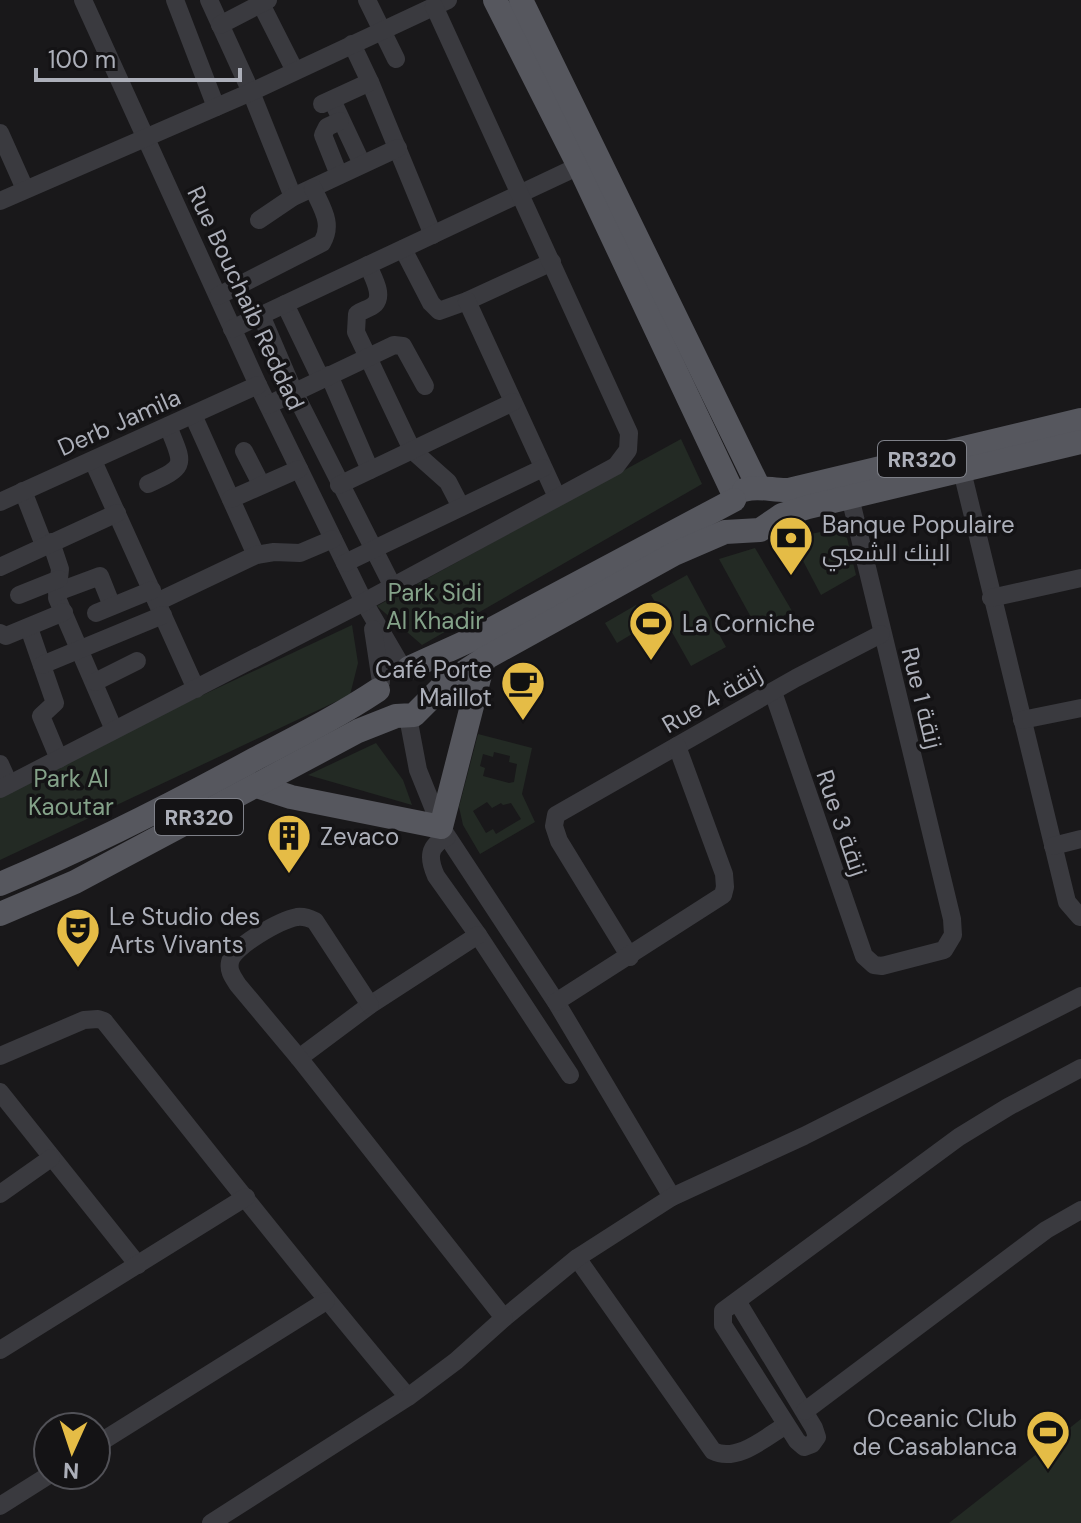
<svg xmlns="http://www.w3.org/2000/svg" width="1081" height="1523" font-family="'DM Sans',Cairo,sans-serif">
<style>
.green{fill:#232a24;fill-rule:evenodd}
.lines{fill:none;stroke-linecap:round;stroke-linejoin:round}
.minor{stroke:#3a3a3f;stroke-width:18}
.major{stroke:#56575e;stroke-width:24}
.labels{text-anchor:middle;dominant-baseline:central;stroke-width:7;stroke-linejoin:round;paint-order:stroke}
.shield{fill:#141315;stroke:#7e8088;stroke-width:2}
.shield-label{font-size:22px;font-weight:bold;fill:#acafb9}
.street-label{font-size:24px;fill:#acafb9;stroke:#141315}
.poi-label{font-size:24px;fill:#acafb9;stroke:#141315;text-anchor:start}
.park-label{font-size:24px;fill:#84a289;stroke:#141315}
</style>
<rect width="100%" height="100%" fill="#19181a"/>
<!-- green -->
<g class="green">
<polygon points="681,439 702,484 422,645 377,606"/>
<polygon points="830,530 847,538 856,575 821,595 791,538"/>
<polygon points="755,548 792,611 758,630 719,559"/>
<polygon points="687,575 726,647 691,666 651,595"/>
<polygon points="636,605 647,625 617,643 605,623"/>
<polygon points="352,625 358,663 350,695 0,860 0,790"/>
<path d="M478 734 532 748 522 794 535 822 480 854 463 825 459 807ZM494 752 510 756 509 762 517 764 514 782 509 783 483 776 485 768 480 766 483 754 493 757ZM487 802 492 808 501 803 503 805 511 803 521 819 496 834 493 829 486 833 473 811Z"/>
<polygon points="376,743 403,780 412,805 308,775"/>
<polygon points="1081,1419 1081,1523 949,1523"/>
</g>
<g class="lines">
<!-- minor -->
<g class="minor">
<polyline points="83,0 258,385 364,602 402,667"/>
<polyline points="175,0 216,107"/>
<polyline points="209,0 251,92 293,197"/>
<polyline points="367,0 396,59"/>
<polyline points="261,4 295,71"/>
<polyline points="220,25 268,0"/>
<polyline points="370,82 433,235"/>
<polyline points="332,100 362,164"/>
<polyline points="322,104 370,82 352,44"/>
<polyline points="0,133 25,189"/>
<polyline points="339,175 323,135 327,127 340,121"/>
<polyline points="0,201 251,92 448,0"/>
<polyline points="259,220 293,197 398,148"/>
<polyline points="403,249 431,303 439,311 467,301 552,262"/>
<path d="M368 265C372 276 384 294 375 304 370 309 362 310 357 314L356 332 412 450 448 482 461 507"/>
<path d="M218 296 322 243C334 223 321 207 313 188"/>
<polyline points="467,301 557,497"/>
<polyline points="285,304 321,379"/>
<polyline points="261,315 294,392 393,587"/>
<polyline points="232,329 579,166"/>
<polyline points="329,375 370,470"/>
<polyline points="268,405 394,345 403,346 425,386"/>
<polyline points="193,415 256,555"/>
<polyline points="244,451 261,484"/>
<polyline points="93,461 196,689"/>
<polyline points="962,471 1067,902 1080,917"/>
<path d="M148 484C189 466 183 464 168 426"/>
<polyline points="339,485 513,402"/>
<polyline points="23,491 44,545"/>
<polyline points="231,499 299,469"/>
<polyline points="0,502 258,385"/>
<polyline points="51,542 60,569 57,598 114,730"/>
<polyline points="345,563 543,468"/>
<polyline points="0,567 117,513"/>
<polyline points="57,592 100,576 112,606"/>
<polyline points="19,595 59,579"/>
<polyline points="991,598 1081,578"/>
<polyline points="157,602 256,555 274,552 300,553 333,539"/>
<polyline points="96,613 152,590"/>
<polyline points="29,628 55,703 41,716 59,759"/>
<polyline points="373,629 381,682"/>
<polyline points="0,633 6,636 64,612"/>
<polyline points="42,665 163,615"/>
<polyline points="95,682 137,661"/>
<polyline points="773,692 864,956 874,965 882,966 944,950 953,935 952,919 850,497"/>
<polyline points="408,717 418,770 441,827 556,1002 672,1197"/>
<polyline points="1022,720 1081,708"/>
<polyline points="0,764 9,784"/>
<polyline points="0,789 364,602 616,466 628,450 629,433 434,6"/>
<path d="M447 837C428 846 428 858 436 876L478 935 570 1075"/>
<polyline points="1053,846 1081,839"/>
<polyline points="630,957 559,841 554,826 556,815 796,678 881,634"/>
<polyline points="556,1002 723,895 725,887 724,874 677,746"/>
<path d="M0 1056 84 1020 98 1019 104 1021C205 1147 304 1275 408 1397"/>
<polyline points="299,1058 370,1005 478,935"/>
<polyline points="0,1092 138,1265"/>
<polyline points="0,1194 51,1158"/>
<path d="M577 1258 713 1451C737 1463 766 1437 786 1425"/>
<polyline points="737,1301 814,1428 817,1437 812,1444 804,1447 797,1441 723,1325 723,1311 959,1137 1008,1107 1081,1068"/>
<polyline points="504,1318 577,1258 672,1197 804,1136 1081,996"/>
<polyline points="0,1350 246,1197"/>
<polyline points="805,1411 1046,1230 1081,1210"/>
<polyline points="96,1445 326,1301"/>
<polyline points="0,1506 49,1475"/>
<path d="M211 1523 408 1397 456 1361 504 1318 299 1058 238 985C233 977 228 971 230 962 233 946 281 920 297 917 304 916 309 918 315 921L370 1005"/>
</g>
<!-- major -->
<g class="major">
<polyline points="495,0 579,166 735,497"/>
<polyline points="521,0 759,488"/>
<path d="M744 490C758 485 774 491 789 490L1081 420"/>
<polyline points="409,668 475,638 734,500"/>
<polyline points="257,786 291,797 441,827 484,659"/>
<path d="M0 884C88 847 171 805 255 759 297 737 339 716 378 690"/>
<polyline points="0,914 75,882 358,731 396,716 414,715 444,685 484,659 674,554 725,532 760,530 782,515 808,507 1081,442"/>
</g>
</g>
<!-- icons -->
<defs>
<g id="bank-pin" transform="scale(2.3)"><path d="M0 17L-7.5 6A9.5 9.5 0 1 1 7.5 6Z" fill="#e5bc46" stroke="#141315"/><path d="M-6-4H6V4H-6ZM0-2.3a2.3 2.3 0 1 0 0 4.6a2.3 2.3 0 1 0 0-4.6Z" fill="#111"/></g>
<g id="stadium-pin" transform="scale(2.3)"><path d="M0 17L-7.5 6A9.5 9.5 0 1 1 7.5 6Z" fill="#e5bc46" stroke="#141315"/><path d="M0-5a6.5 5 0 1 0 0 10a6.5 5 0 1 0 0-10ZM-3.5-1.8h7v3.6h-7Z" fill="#111"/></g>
<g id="cafe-pin" transform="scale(2.3)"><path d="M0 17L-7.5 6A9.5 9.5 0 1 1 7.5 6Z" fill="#e5bc46" stroke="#141315"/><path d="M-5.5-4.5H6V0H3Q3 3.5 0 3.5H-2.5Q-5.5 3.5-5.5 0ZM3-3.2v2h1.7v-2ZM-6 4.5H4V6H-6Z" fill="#111"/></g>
<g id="building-pin" transform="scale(2.3)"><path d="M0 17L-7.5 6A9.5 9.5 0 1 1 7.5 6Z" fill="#e5bc46" stroke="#141315"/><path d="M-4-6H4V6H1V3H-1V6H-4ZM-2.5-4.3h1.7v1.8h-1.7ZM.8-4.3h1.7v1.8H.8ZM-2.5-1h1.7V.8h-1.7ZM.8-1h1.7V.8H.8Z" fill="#111"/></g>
<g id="theatre-pin" transform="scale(2.3)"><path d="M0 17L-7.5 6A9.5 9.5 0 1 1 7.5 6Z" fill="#e5bc46" stroke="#141315"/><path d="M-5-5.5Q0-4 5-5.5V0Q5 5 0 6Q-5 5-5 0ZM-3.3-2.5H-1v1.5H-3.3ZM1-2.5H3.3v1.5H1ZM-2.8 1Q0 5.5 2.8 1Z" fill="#111"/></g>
</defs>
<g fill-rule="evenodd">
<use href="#bank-pin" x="791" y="538"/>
<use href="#stadium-pin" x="651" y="623"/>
<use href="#cafe-pin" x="523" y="683"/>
<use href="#building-pin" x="289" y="836"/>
<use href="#theatre-pin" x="78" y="930"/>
<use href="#stadium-pin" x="1048" y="1432"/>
</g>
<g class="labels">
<!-- shield labels -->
<g class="shield">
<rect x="878" y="441" width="88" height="36" rx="6"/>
<rect x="155" y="799" width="88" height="36" rx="6"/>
</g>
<g class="shield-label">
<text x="922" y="459">RR320</text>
<text x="199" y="817">RR320</text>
</g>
<!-- street labels -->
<g class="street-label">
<text transform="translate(246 298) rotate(65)">Rue Bouchaib Reddad</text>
<text transform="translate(119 422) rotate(-24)">Derb Jamila</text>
<text transform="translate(922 698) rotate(76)">Rue 1 زنقة</text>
<text transform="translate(712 699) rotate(-30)">Rue 4 زنقة</text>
<text transform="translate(842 823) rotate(71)">Rue 3 زنقة</text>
</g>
<!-- poi labels -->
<g class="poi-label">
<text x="822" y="524">Banque Populaire<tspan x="822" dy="28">البنك الشعبي</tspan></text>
<text x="682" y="623">La Corniche</text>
<text x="492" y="669" text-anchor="end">Café Porte<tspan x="492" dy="28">Maillot</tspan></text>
<text x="320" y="836">Zevaco</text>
<text x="109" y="916">Le Studio des<tspan x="109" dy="28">Arts Vivants</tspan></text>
<text x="1017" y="1418" text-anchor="end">Oceanic Club<tspan x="1017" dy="28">de Casablanca</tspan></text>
</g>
<!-- park labels -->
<g class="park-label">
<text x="435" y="592">Park Sidi<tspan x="435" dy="28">Al Khadir</tspan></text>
<text x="71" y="778">Park Al<tspan x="71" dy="28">Kaoutar</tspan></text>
</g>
</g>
<!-- north arrow -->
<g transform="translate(72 1451) rotate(183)"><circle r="38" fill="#141315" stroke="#515157" stroke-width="2"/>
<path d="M0-6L14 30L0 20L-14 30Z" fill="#e5bc46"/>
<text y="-12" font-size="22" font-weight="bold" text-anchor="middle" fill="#acafb9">N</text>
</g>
<!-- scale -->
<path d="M36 68v12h204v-12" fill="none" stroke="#acafb9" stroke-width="4"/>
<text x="48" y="68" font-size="24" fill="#acafb9" stroke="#141315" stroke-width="6" paint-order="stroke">100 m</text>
</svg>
